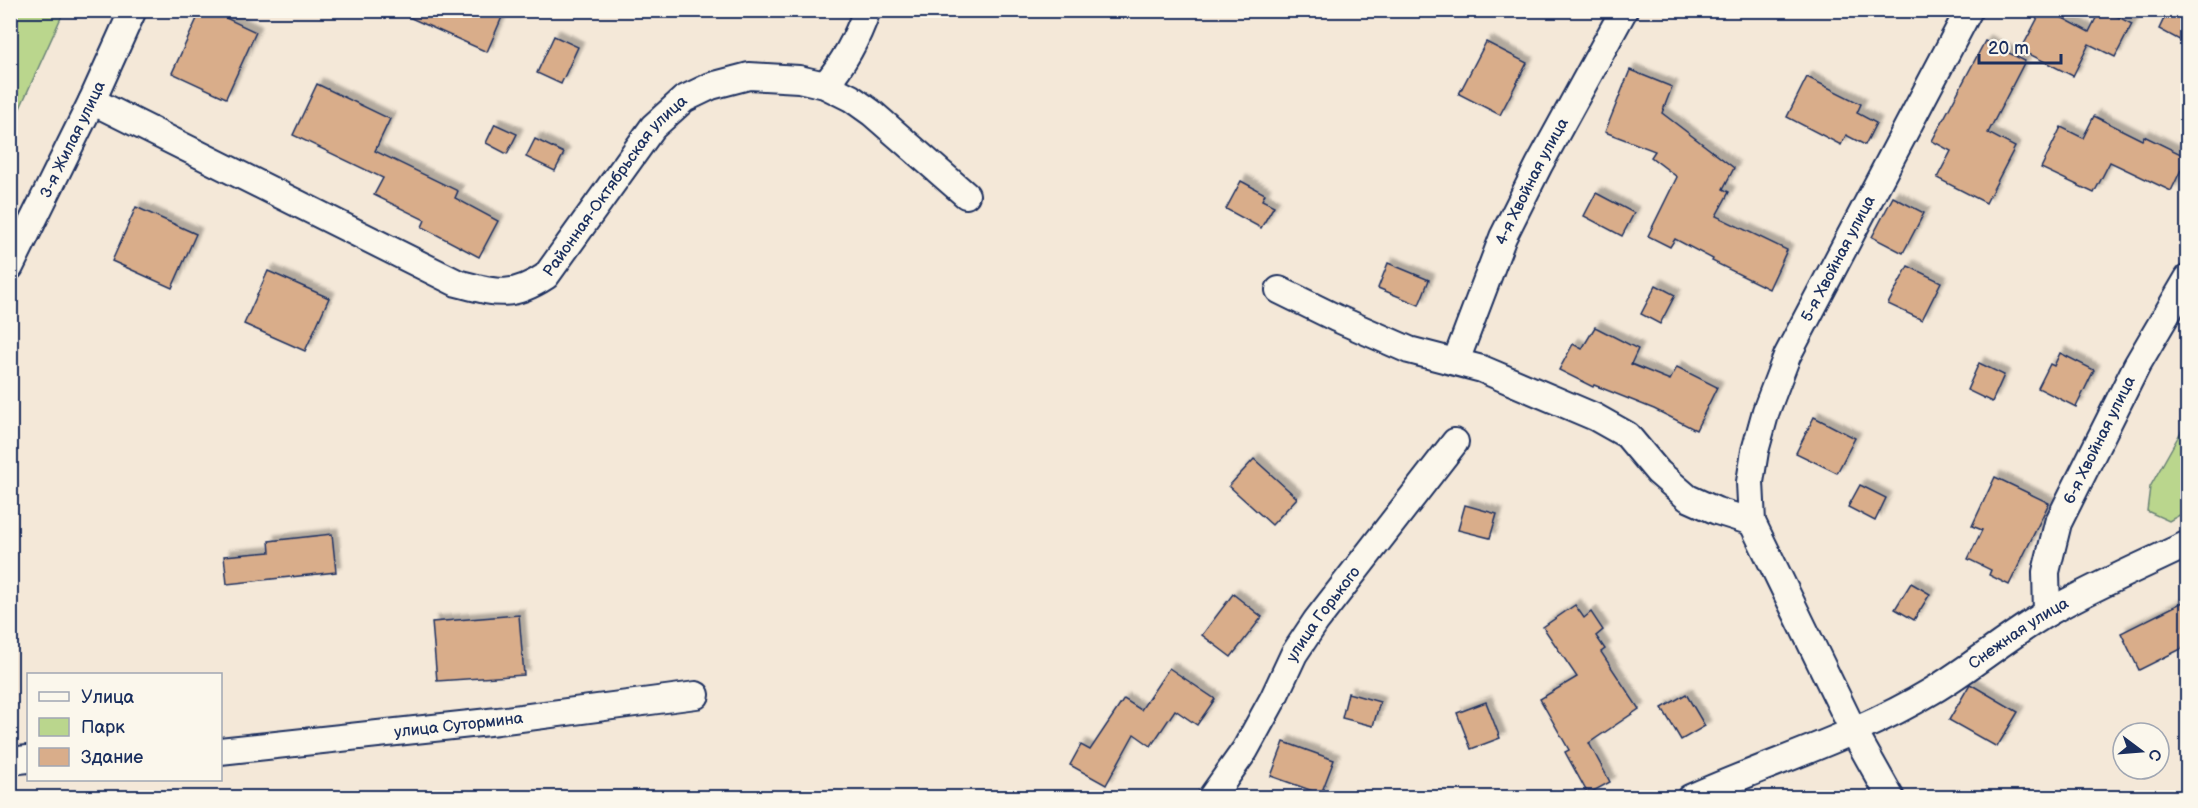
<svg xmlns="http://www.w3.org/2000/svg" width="2198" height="808" font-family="'Balsamiq Sans',sans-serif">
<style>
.green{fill:#bad68d;stroke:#6a8276;stroke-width:1.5}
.building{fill:#d9ad8a;stroke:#1b2f5e;stroke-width:1.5;filter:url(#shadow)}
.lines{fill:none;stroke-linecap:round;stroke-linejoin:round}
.minor-casing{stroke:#1b2f5e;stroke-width:30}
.minor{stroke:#fbf7ec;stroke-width:26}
.labels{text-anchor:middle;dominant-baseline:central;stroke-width:4.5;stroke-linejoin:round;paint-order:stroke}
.street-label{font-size:16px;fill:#1b2f5e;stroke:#fbf7ec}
</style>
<defs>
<filter id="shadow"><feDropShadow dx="5.5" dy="-5.5" stdDeviation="1.5" flood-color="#0004"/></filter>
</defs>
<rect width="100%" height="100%" fill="#f4e8d8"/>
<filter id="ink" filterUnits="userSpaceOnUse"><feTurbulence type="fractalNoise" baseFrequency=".0167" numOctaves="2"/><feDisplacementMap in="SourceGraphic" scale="12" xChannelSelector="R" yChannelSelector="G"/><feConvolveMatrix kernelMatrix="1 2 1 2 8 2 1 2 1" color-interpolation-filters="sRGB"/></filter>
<g filter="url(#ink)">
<!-- green -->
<g class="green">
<polygon points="11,10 64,11 11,128 10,11"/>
<polygon points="2187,421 2187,511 2169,521 2147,511 2150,487"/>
</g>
<!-- building -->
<g class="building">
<polygon points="201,10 209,10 256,32 226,98 172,73"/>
<polygon points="393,10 505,10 487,52"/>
<polygon points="2042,10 2048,10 2089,32 2100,10 2105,10 2132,24 2115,57 2089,44 2073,76 2021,50"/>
<polygon points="2168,10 2177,10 2187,16 2187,44 2159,29"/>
<polygon points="554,36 578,47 561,84 537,73"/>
<polygon points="1985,41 2025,61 1988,133 2015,147 1986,203 1937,178 1951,151 1932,141"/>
<polygon points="1486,42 1527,63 1500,115 1459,94"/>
<polygon points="1630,70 1672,87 1662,113 1734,168 1723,189 1729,192 1716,216 1787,250 1769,289 1712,261 1713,259 1675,239 1670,247 1648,236 1677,177 1651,157 1655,151 1605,132"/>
<polygon points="1807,77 1861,104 1857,113 1876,123 1865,145 1846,135 1841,145 1787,117"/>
<polygon points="317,84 390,119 375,151 458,191 455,198 498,221 479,257 422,227 425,220 374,195 383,178 293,135"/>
<polygon points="2094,116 2142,140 2144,136 2187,157 2171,191 2110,162 2094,193 2041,168 2061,127 2083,138"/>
<polygon points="495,124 517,134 507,154 486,143"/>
<polygon points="535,139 564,153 555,171 526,157"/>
<polygon points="1241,181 1265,194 1262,200 1274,206 1261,228 1226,209"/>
<polygon points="1596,193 1634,213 1622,236 1584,216"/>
<polygon points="1893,197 1924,213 1903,253 1872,237"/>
<polygon points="136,207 196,234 172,288 112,261"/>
<polygon points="1388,263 1429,280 1419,305 1378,288"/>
<polygon points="1908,266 1941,282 1922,320 1888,304"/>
<polygon points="268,271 329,298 305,351 244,324"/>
<polygon points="1656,285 1675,295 1660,324 1641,314"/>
<polygon points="1595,327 1638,349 1631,364 1670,380 1677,367 1717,387 1696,430 1654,409 1594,385 1593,387 1559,370 1573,344 1582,349"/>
<polygon points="2060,353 2094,370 2076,407 2038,388 2050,364 2054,366"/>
<polygon points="1979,363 2004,375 1992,402 1967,390"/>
<polygon points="1814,417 1855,438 1837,473 1796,453"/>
<polygon points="1254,459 1297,498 1272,525 1229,486"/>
<polygon points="1995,477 2049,503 2009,585 1989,575 1991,570 1968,559 1982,530 1972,526"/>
<polygon points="1860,485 1886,498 1875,521 1848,507"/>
<polygon points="1465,505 1497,514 1490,538 1458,530"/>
<polygon points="332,534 336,572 227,584 224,556 270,552 269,541"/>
<polygon points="1911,583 1930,594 1914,620 1895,609"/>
<polygon points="1233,594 1262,617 1231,657 1202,635"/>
<polygon points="2187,600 2187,646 2139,670 2121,633"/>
<polygon points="1575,605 1584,618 1591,612 1603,630 1596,636 1605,649 1601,652 1639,709 1589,743 1610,782 1588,794 1565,752 1569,750 1540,699 1577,677 1543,627"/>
<polygon points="519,615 524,675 437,681 432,622"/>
<polygon points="1169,668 1215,699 1197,725 1175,710 1151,746 1134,734 1106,785 1070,765 1081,745 1090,750 1124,699 1141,710"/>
<polygon points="1970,684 2018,712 1997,747 1949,720"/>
<polygon points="1348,693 1380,702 1373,726 1342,718"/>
<polygon points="1686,694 1705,726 1681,740 1662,708"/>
<polygon points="1486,702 1500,738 1471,749 1457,713"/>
<polygon points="1284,742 1334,760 1321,794 1271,776"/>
</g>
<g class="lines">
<!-- minor casing -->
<g class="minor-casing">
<g id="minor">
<path d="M825 85C845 62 857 39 867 10"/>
<path id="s1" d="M92 101 457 283C496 293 511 299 546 276L653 127 684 99 711 86 749 76 799 79 825 85 851 98 872 113 966 195"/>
<path id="s2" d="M10 267 92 101 133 10"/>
<polyline points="1279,290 1336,318 1409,350 1482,369 1595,417 1627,435 1658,472 1688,498 1717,511 1752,522"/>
<path id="s3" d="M1456 361 1503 237 1539 165 1624 10"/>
<path id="s4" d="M2047 613 2046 572 2058 523 2137 365 2188 278"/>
<path id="s5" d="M220 751 498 721 696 695"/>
<polyline points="10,761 28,759"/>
<path id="s6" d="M1211 798 1245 750 1273 699 1294 654 1316 621 1455 442"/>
<path id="s7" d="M1690 798C1770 762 1856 737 1932 691 1972 667 2008 636 2049 612 2093 587 2141 566 2188 544"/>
<path id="s8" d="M1891 798 1854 732 1752 522 1750 482 1755 451 1766 411 1787 356 1969 10"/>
</g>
</g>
<!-- minor -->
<use href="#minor" class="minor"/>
</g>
</g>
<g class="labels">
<!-- street labels -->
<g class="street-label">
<text stroke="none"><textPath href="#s2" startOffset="142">3-я Жилая улица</textPath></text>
<text stroke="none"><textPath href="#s3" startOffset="195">4-я Хвойная улица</textPath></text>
<text stroke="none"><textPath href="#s1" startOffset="615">Районная-Октябрьская улица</textPath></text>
<text stroke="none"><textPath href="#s8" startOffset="591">5-я Хвойная улица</textPath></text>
<text stroke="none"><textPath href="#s4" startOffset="184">6-я Хвойная улица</textPath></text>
<text stroke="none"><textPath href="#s6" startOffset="216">улица Горького</textPath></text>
<text stroke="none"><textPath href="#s7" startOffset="369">Снежная улица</textPath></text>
<text stroke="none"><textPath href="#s5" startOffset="240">улица Сутормина</textPath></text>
</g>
</g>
<!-- margin -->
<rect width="2198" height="808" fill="none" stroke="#fbf7ec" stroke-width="36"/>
<rect x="18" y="18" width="2162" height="772" fill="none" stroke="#1b2f5e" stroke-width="2" filter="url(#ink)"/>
<!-- legend -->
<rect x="27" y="673" width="195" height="108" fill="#fbf7ec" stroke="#a1a7b3" stroke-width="1.5"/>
<rect x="39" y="692" width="30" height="9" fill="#fbf7ec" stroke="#a1a7b3" stroke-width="1.5"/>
<text x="81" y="703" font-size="18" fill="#1b2f5e">Улица</text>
<rect x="39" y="718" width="30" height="18" fill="#bad68d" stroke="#a1a7b3" stroke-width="1.5"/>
<text x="81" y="733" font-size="18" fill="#1b2f5e">Парк</text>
<rect x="39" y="748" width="30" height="18" fill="#d9ad8a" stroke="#a1a7b3" stroke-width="1.5"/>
<text x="81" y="763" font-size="18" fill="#1b2f5e">Здание</text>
<!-- north arrow -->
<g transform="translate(2141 751) rotate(106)"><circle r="28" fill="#fbf7ec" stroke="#a1a7b3" stroke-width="1.5"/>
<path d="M0-4.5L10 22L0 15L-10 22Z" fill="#1b2f5e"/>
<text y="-9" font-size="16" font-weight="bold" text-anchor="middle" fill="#1b2f5e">С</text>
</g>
<!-- scale -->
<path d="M1979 54v9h82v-9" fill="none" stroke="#1b2f5e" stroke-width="3"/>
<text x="1988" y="54" font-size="18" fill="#1b2f5e" stroke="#fbf7ec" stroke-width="4.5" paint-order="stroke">20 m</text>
</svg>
